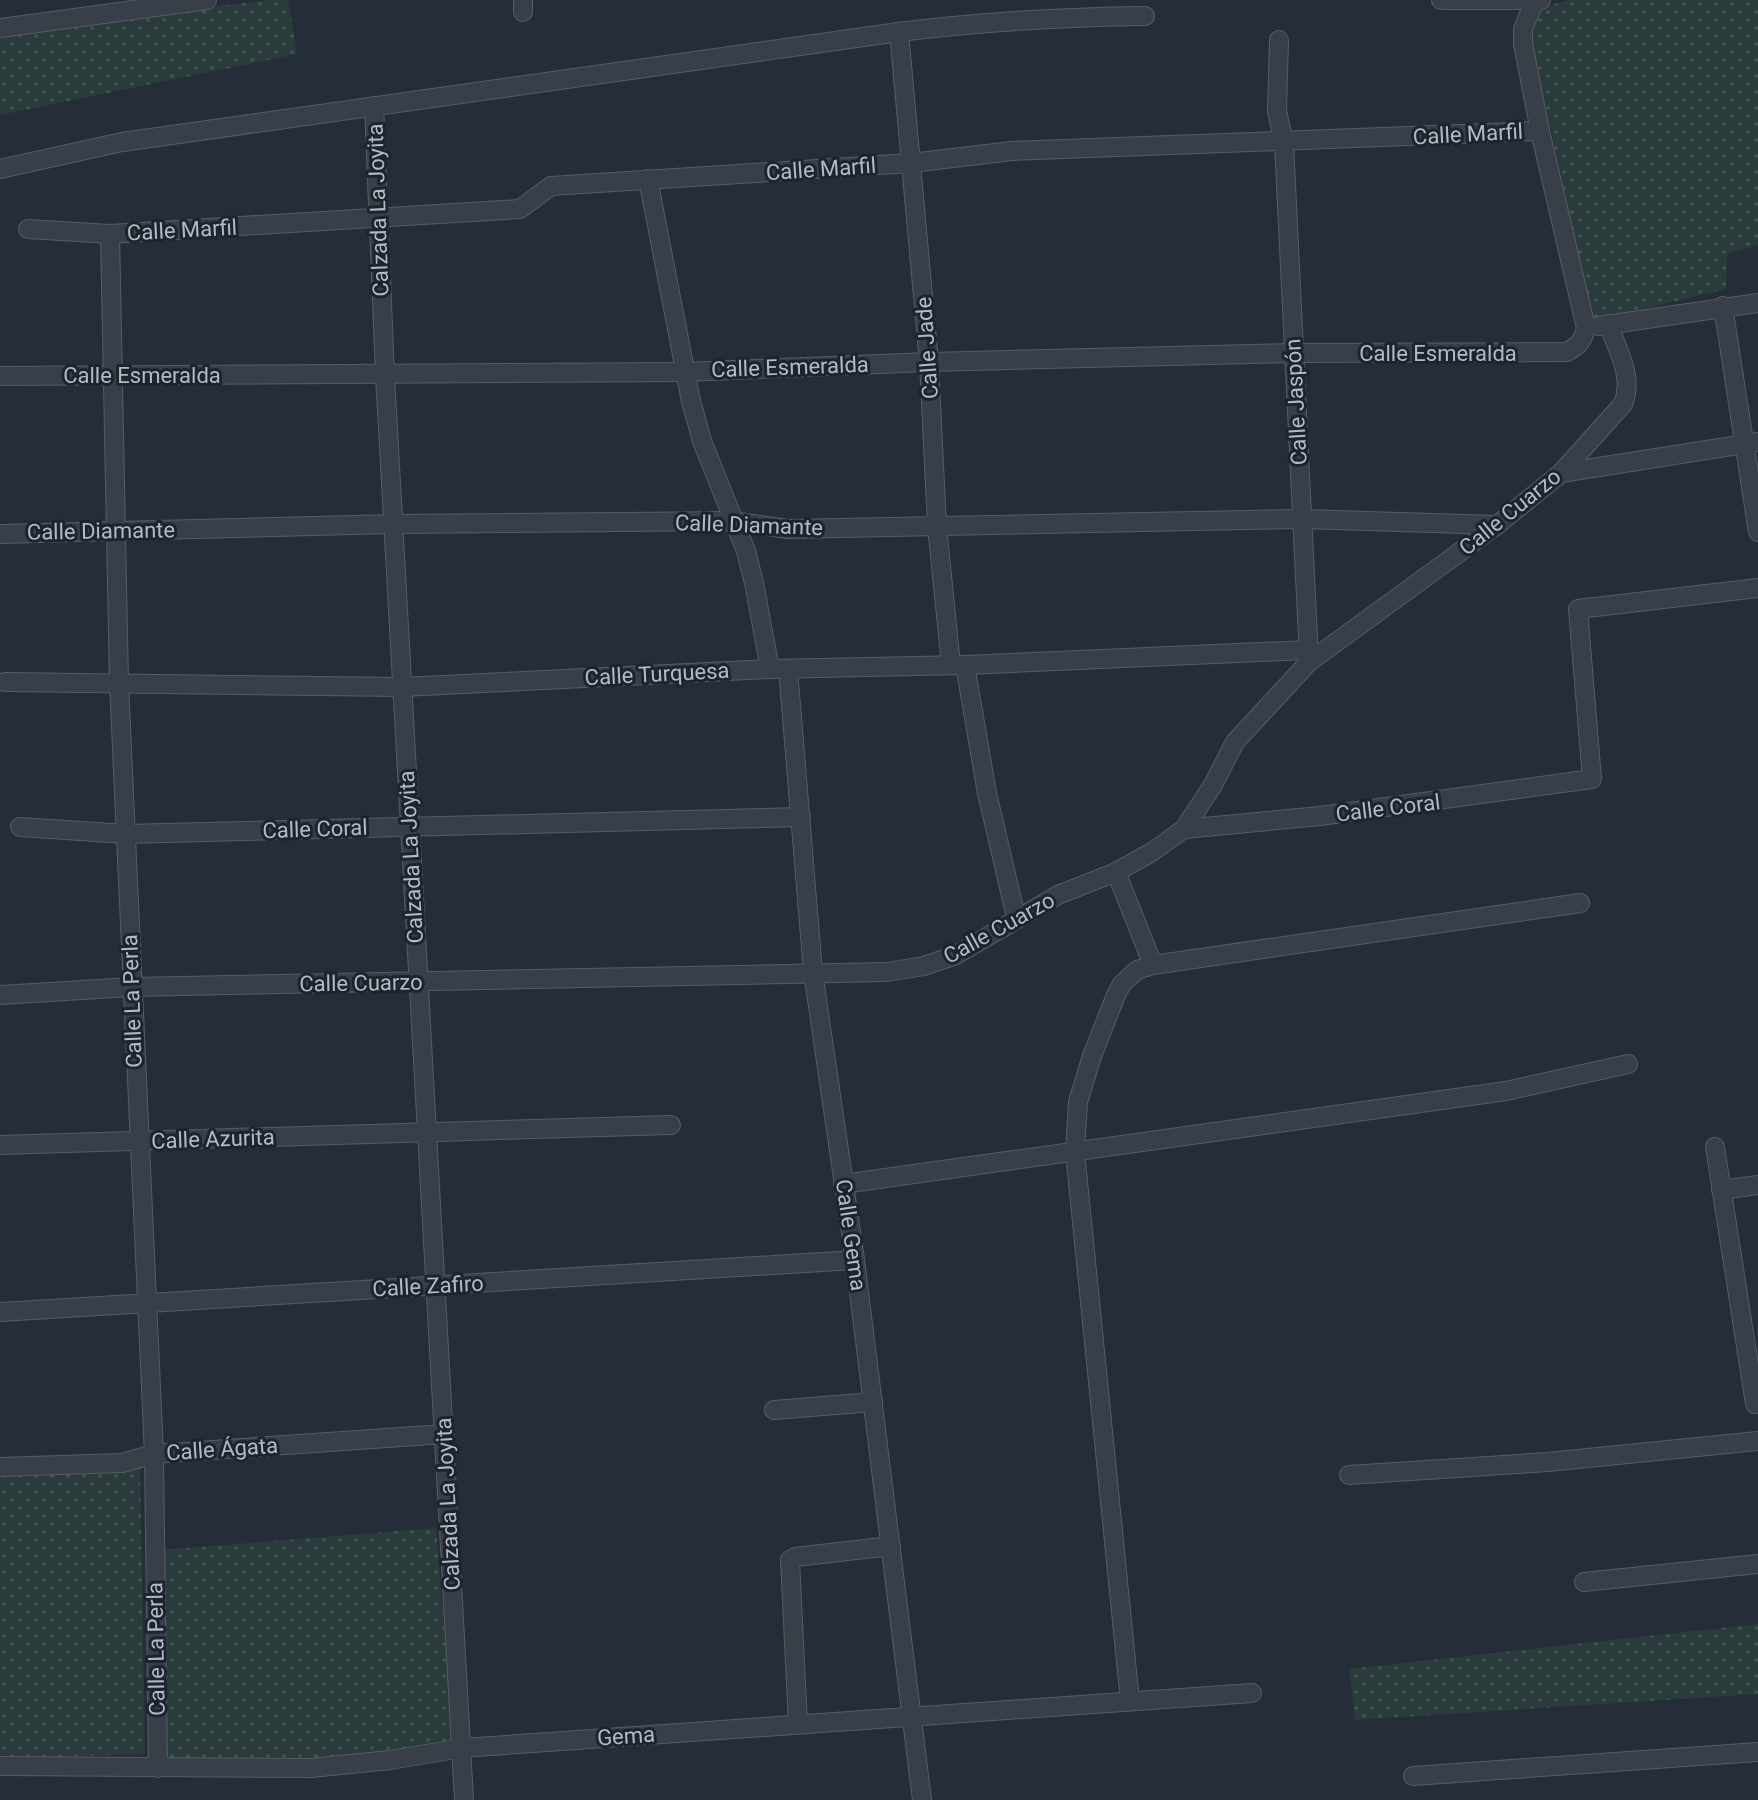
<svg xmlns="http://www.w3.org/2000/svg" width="1758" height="1800" font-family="Roboto,sans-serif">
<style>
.park{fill:url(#park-dots)}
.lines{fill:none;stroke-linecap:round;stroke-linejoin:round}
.street-casing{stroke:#575d66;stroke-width:20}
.street{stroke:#383f48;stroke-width:18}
.labels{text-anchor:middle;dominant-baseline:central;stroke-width:6;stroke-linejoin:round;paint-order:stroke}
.street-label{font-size:22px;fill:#b4bac4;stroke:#1e242d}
</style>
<defs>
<pattern id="park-dots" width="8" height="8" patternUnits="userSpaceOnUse" patternTransform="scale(2)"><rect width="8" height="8" fill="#2a3b3b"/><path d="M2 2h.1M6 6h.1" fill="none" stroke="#465556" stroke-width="1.8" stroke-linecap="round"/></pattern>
</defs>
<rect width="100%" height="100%" fill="#252d38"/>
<!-- park -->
<g class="park">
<polygon points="268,0 288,0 297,54 0,115 0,32"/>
<polygon points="1569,0 1758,0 1758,245 1727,254 1726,289 1593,321 1530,35 1541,8"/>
<polygon points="140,1467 145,1754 0,1759 0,1473"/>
<polygon points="436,1528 454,1742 308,1762 165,1761 161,1550"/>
<polygon points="1758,1624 1758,1694 1355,1720 1349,1669"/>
</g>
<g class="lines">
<!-- street casing -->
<g class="street-casing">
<g id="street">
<polyline points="1441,0 1541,0"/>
<polyline points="523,12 523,0"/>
<polyline points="0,28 207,0"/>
<polyline points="899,32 929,362 937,526 951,665"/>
<polyline points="1279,40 1277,111 1284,143 1309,659"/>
<polyline points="374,106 385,375 464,1800"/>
<path d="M0 169 122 142 899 32C981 22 1062 17 1145 16"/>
<polyline points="648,179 691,401 702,441 746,551 754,583 770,669"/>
<polyline points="28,229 110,234 520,209 551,186 911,163 1012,151 1540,131"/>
<polyline points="110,234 119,683 154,1454 158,1768"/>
<polyline points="1723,306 1758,532"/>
<polyline points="1599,326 1758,303"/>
<path d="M0 376 685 372 929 362 1294 353 1567 352C1578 346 1583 341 1586 328L1540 131 1523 44V29L1534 2"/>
<polyline points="1561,473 1758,442"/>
<polyline points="0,534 393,524 732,521 788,529 1302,519 1497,525"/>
<polyline points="965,665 987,793 1016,917"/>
<polyline points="788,669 813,972 855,1260 922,1800"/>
<polyline points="5,682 402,687 770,669 965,665 1308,650"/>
<polyline points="20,827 126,834 801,817"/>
<polyline points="1184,829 1320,816 1592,779 1578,609 1758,588"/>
<polyline points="1116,872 1153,965"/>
<path d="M0 995 131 987 887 972 924 966 956 955 1058 895 1116 872 1152 852 1184 829 1213 785 1235 742 1309 662 1497 525 1561 473 1623 404C1634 378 1618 350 1608 324"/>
<polyline points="0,1145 671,1125"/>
<polyline points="1715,1147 1755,1404"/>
<polyline points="843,1184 1506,1091 1628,1064"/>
<polyline points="1721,1190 1758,1185"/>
<polyline points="0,1312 855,1260"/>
<polyline points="774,1410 873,1402"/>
<polyline points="0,1467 122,1463 154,1454 445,1434"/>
<polyline points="1349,1475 1548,1462 1758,1441"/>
<polyline points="1584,1582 1758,1564"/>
<polyline points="1130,1701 1075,1152 1078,1102 1092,1056 1116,995 1122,984 1137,970 1153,965 1580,903"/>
<polyline points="798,1724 790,1560 795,1557 891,1546"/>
<polyline points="0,1766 311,1768 390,1760 462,1748 1252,1693"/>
<polyline points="1413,1776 1758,1752"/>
</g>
</g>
<!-- street -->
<use href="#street" class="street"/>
</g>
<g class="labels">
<!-- street labels -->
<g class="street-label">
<text transform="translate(1468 134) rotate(-3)">Calle Marfil</text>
<text transform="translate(821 169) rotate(-4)">Calle Marfil</text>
<text transform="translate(378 210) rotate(-92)">Calzada La Joyita</text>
<text transform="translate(182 230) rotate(-3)">Calle Marfil</text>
<text transform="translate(927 348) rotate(-94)">Calle Jade</text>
<text x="1438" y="353">Calle Esmeralda</text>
<text transform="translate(790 367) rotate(-2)">Calle Esmeralda</text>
<text x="142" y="375">Calle Esmeralda</text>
<text transform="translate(1296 402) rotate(-93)">Calle Jaspón</text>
<text transform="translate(1510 512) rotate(-39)">Calle Cuarzo</text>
<text transform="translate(749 525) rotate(2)">Calle Diamante</text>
<text transform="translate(101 531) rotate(-1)">Calle Diamante</text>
<text transform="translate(657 674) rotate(-3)">Calle Turquesa</text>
<text transform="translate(1388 808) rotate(-7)">Calle Coral</text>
<text transform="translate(315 829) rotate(-2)">Calle Coral</text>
<text transform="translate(411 857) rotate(-93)">Calzada La Joyita</text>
<text transform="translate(999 928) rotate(-29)">Calle Cuarzo</text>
<text transform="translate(361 983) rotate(-1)">Calle Cuarzo</text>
<text transform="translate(132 1001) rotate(-92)">Calle La Perla</text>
<text transform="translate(213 1139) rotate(-2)">Calle Azurita</text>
<text transform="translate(851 1235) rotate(82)">Calle Gema</text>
<text transform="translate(428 1286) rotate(-3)">Calle Zafiro</text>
<text transform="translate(222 1449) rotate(-4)">Calle Ágata</text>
<text transform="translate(448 1504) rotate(-93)">Calzada La Joyita</text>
<text transform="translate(156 1649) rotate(-91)">Calle La Perla</text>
<text transform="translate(626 1736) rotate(-4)">Gema</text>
</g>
</g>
</svg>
